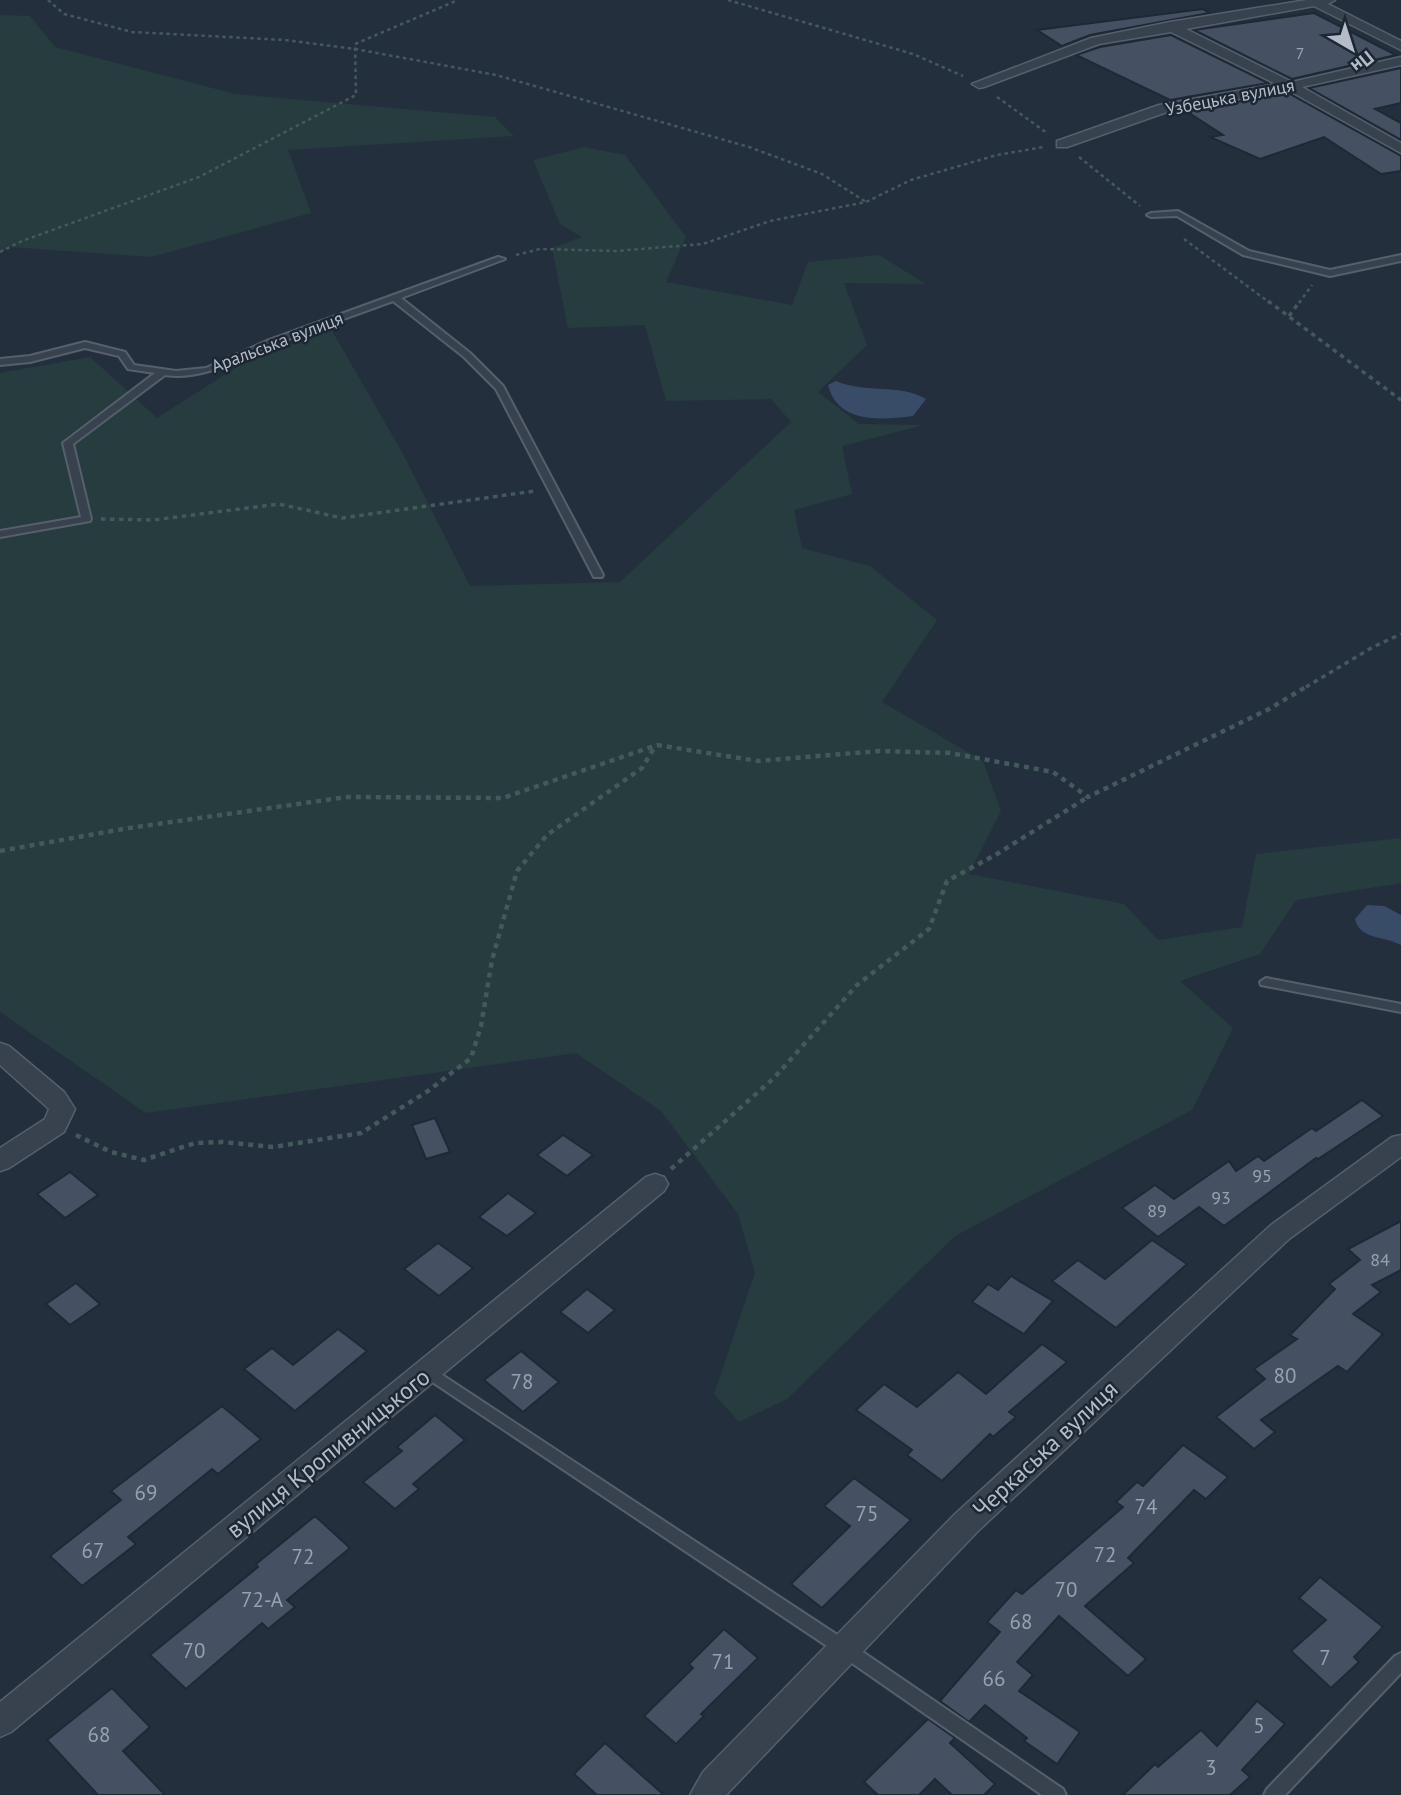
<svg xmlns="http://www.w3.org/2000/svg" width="1401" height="1795" font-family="'PT Sans',sans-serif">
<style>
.green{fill:#263c3f}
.water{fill:#394c67}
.building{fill:#455162;stroke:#1f2835;stroke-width:2}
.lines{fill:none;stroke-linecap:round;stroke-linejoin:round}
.service-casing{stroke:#565f6c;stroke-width:4}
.minor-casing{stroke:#565f6c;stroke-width:3}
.path-far2{stroke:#44595c;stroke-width:2.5;stroke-dasharray:3.5 3.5;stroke-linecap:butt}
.path-far1{stroke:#44595c;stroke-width:3.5;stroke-dasharray:4.5 4.5;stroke-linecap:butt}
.path{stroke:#44595c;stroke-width:4.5;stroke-dasharray:5 5;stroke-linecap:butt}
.service{fill:#38414e;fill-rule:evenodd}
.minor{fill:#38414e;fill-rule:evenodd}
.labels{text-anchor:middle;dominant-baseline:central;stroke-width:5;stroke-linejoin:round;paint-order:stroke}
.far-number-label{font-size:16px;fill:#98a1af}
.far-street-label{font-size:18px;fill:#b4bcc9;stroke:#1d2633}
.number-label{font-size:18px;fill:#98a1af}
.near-number-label{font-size:21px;fill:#98a1af}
.near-street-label{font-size:24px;fill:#b4bcc9;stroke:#1d2633}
</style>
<rect width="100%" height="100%" fill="#242f3e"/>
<!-- green -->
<g class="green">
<polygon points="0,15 30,16 55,47 235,94 495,117 514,136 288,150 311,213 151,257 9,247 0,254"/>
<polygon points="584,147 625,155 686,237 666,282 792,305 808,262 879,255 926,284 844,283 867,345 818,392 859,424 924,425 842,446 852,494 794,510 802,548 870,566 937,620 882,702 983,761 1001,811 969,874 1124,904 1158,940 1242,927 1256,854 1401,838 1401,883 1296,900 1260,954 1180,981 1233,1028 1192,1110 955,1236 787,1399 739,1422 714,1394 755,1273 738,1214 661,1111 576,1053 146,1113 0,1012 0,373 90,357 157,418 246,361 331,329 403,454 470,586 620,582 791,422 771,399 666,401 645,325 568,328 552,248 582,237 560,224 533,160"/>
</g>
<!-- water -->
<g class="water">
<path d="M836 381C865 394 899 383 926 399L913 416C881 420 838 424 828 385Z"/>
<path d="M1367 905 1384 906 1401 915V945C1385 936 1360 940 1355 919Z"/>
</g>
<!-- building -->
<g class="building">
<polygon points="1203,9 1209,13 1090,35 1062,46 1037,30"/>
<polygon points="1314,13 1396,55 1292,79 1194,30"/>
<polygon points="1171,35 1268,83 1170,100 1076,55 1100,47"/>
<polygon points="1401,68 1401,103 1375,109 1401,123 1401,140 1309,88"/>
<polygon points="1288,93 1401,156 1401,171 1381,174 1324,137 1260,159 1210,137 1223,135 1186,111"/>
<polygon points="1362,1100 1383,1116 1318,1159 1316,1158 1224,1226 1199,1207 1158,1237 1122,1208 1155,1185 1174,1199 1229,1161 1236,1171 1258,1156 1264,1161 1312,1128 1316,1131"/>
<polygon points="435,1118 450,1152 426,1159 412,1125"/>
<polygon points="563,1135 593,1155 567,1176 537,1155"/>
<polygon points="70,1172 98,1195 65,1218 37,1194"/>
<polygon points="508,1193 536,1213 507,1236 479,1217"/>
<polygon points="1401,1221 1401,1270 1372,1285 1381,1292 1353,1314 1383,1334 1347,1372 1338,1366 1261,1420 1275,1432 1254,1449 1216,1417 1265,1379 1254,1369 1297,1339 1290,1335 1335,1289 1329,1284 1360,1260 1348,1249"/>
<polygon points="1152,1240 1187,1264 1116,1328 1052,1281 1078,1260 1105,1279"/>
<polygon points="438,1243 473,1268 439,1296 404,1269"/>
<polygon points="1011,1276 1053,1301 1024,1334 972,1302 988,1284 998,1290"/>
<polygon points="76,1283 100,1304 70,1325 46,1304"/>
<polygon points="587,1289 615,1310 588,1333 560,1312"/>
<polygon points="338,1329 367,1351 295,1411 244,1369 272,1348 293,1365"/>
<polygon points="1042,1344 1067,1362 1009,1412 1016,1417 993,1437 990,1434 942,1481 907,1455 912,1450 856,1410 884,1384 917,1407 958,1372 986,1394"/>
<polygon points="521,1351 559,1382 523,1412 484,1380"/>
<polygon points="222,1406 261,1439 218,1474 212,1469 128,1537 136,1544 82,1586 50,1556 121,1500 111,1491"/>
<polygon points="435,1415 465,1440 413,1484 419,1489 395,1509 363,1482 402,1451 397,1447"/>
<polygon points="1183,1445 1228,1477 1206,1499 1194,1490 1128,1558 1134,1563 1085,1606 1146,1659 1128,1676 1059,1616 1017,1662 1033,1675 1019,1691 1080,1732 1057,1764 1024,1741 1027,1738 985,1705 969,1722 940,1701 1000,1632 987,1622 1016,1590 1022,1594 1123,1507 1116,1502 1137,1482 1143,1486"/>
<polygon points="854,1478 911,1520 822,1608 791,1584 850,1526 824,1506"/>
<polygon points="315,1516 350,1548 287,1600 295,1607 268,1629 262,1623 186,1689 150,1655 258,1567 256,1564"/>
<polygon points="1320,1577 1383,1627 1354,1657 1359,1662 1331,1688 1291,1651 1326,1620 1299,1598"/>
<polygon points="724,1629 758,1658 701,1714 704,1716 676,1744 644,1716 693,1668 689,1664"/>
<polygon points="112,1688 150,1727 123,1751 165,1795 98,1795 47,1740"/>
<polygon points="1257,1701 1285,1724 1242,1770 1250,1777 1230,1795 1123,1795 1155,1764 1158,1767 1201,1730 1217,1746"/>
<polygon points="928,1719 955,1738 950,1743 995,1784 984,1795 952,1795 935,1779 919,1795 878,1795 864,1782"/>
<polygon points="605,1743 664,1795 597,1795 574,1774"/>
</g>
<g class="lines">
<!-- service casing -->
<g class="service-casing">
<g id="service">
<polygon points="1178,211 1249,251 1330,270 1401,255 1401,261 1330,276 1243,255 1177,216 1151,217 1147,215 1151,213"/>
<path d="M498 257 505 259 401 298 470 353 503 386 603 575 602 577H594L593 575 496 389 464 357 393 301C355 315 316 329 277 343 240 357 206 381 165 375L73 444 91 519 90 521 0 537V531L81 517 63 443 155 373 128 369 119 356 85 348 30 362 0 365V359L30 356 85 342 125 352 134 365 176 371 206 368 267 341Z"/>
<polygon points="1266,978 1401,1004 1401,1012 1261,985 1260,982"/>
<polygon points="427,1365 851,1644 1063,1789 1066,1795 1042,1795 839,1654 422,1375 419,1371 422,1367"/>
<polygon points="1401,1653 1401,1673 1285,1795 1264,1795 1267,1789 1395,1656"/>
</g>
</g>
<!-- minor casing -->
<g class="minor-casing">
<g id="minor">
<polygon points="1307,0 1335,0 1328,4 1401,41 1401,50 1314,6 1186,29 1292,82 1401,57 1401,65 1302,87 1401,143 1401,153 1288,90 1167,112 1067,147 1057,147 1057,141 1159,105 1276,84 1171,32 1099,44 984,87 979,88 972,84 1091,38 1170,22"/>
<polygon points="0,1043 9,1046 64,1092 75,1109 64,1132 9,1168 0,1171 0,1148 45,1119 49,1109 0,1065"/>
<polygon points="1401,1135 1401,1157 1289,1239 977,1532 726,1795 690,1795 703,1772 955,1514 1271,1225 1392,1137"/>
<polygon points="655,1174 664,1177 668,1184 664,1191 11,1732 0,1737 0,1702 646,1177"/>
</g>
</g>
<!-- path-far2 -->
<g class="path-far2">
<polyline points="48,0 64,14 132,32 285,40 355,49 496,75 749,147 822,174 866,202"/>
<polyline points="728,0 913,54 963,76"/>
<polyline points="997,97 1047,133"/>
<polyline points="1079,157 1140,206"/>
<polyline points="1184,239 1270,303"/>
<polyline points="0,252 22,241 199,177 356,95 355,44 458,0"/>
<polyline points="516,255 540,249 616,251 703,244 770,221 866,202 911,180 997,155 1044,147"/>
<polyline points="1299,303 1312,285"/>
</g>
<!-- path-far1 -->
<g class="path-far1">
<polyline points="1268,301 1401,400"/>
<polyline points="1289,316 1300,301"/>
<polyline points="101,519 153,520 279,504 342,518 535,491"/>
<polyline points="1306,687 1373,647 1401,634"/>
</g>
<!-- path -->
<g class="path">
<polyline points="0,851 129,828 347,797 503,798 657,745 758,761 879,751 950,753 1053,772 1088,797 1269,709 1309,685"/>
<polyline points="76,1135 111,1152 144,1160 195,1143 222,1142 273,1147 361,1133 428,1091 471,1058 481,1026 492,960 517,871 547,835 642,768 656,745"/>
<polyline points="671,1169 774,1078 857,985 929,929 947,881 997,854 1088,797"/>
</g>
<!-- service -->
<use href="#service" class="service"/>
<!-- minor -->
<use href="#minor" class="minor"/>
</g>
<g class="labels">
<!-- far-number labels -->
<g class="far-number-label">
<text x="1300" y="53">7</text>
</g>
<!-- far-street labels -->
<g class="far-street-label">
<text transform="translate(1230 97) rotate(-11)">Узбецька вулиця</text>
<text transform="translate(277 342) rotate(-21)">Аральська вулиця</text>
</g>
<!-- number labels -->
<g class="number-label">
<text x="1262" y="1175">95</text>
<text x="1221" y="1197">93</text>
<text x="1157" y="1210">89</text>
<text x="1380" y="1259">84</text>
</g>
<!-- near-number labels -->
<g class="near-number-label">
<text x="1285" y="1375">80</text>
<text x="522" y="1381">78</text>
<text x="146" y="1492">69</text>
<text x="1146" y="1506">74</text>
<text x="867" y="1513">75</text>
<text x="93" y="1550">67</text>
<text x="1105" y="1554">72</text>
<text x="303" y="1556">72</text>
<text x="1066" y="1589">70</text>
<text x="262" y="1599">72-А</text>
<text x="1021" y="1621">68</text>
<text x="194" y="1650">70</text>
<text x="1325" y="1657">7</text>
<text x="723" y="1661">71</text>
<text x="994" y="1678">66</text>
<text x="1259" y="1725">5</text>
<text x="99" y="1734">68</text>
<text x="1211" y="1767">3</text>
</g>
<!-- near-street labels -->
<g class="near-street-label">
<text transform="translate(1045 1449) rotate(-43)">Черкаська вулиця</text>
<text transform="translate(328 1453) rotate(-39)">вулиця Кропивницького</text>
</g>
</g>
<!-- north arrow -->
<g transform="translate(1352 49) rotate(141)" stroke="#1d2633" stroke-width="5" paint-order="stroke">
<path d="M0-5L12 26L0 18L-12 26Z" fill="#b4bcc9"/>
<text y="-10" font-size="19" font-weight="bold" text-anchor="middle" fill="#b4bcc9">Пн</text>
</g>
</svg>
